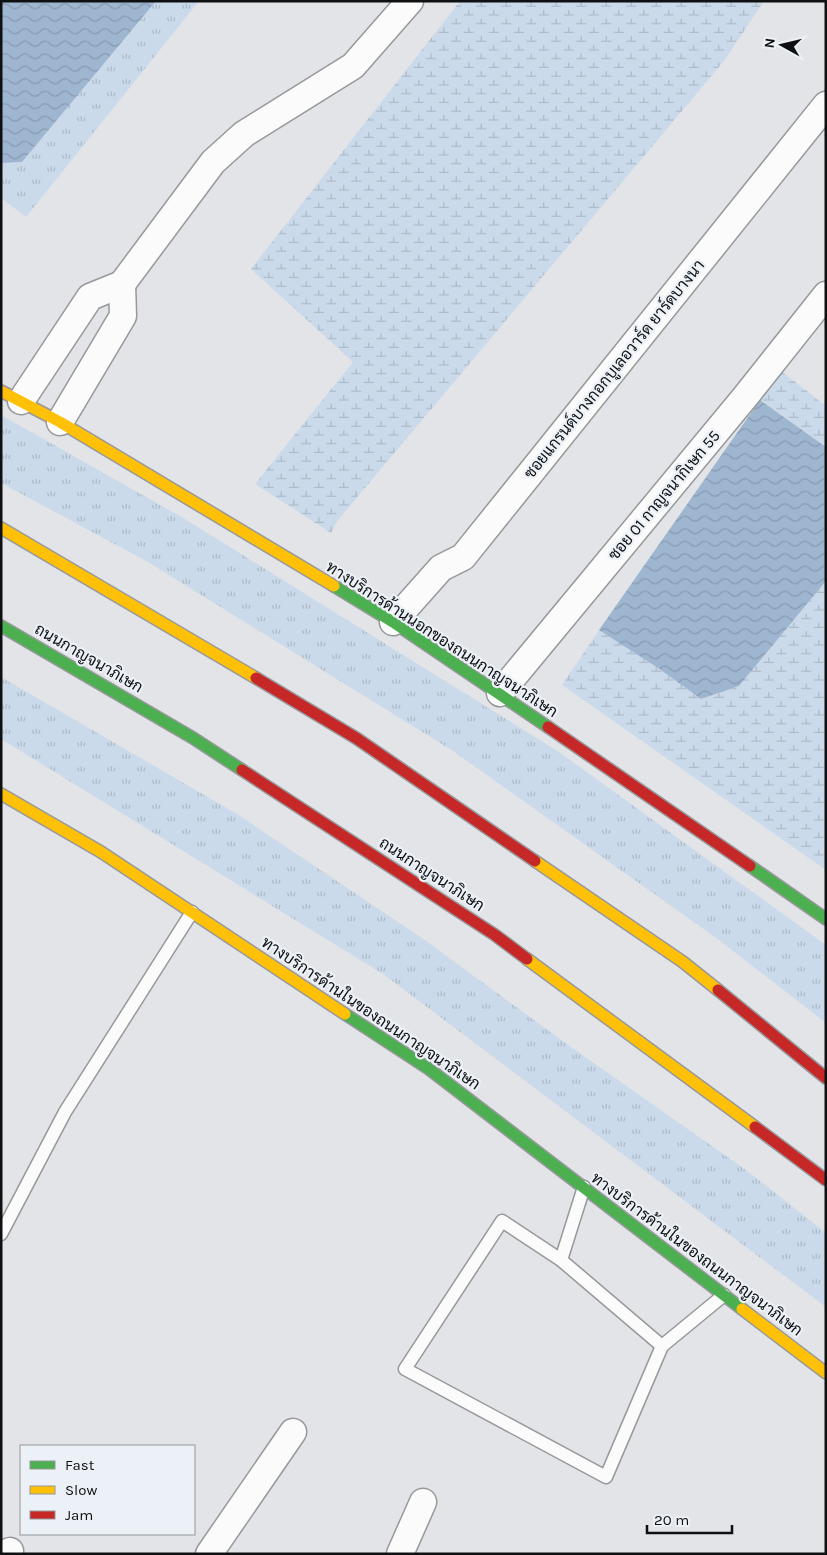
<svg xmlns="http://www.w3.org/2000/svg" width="827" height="1555" font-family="Karla,Sarabun,sans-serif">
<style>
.grass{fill:url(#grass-tufts)}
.wetland{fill:url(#wetland-marsh)}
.water{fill:url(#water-waves)}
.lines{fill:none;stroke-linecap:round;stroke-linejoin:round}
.lane-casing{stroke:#97989b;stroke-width:15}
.street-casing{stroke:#97989b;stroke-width:29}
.fast-casing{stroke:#97989b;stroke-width:14}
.slow-casing{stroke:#97989b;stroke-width:14}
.jam-casing{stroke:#97989b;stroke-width:14}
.lane{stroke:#fbfbfb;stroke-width:12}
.street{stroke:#fbfbfb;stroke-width:26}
.fast{stroke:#4caf50;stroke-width:11}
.slow{stroke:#ffc107;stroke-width:11}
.jam{stroke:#c62828;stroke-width:11}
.labels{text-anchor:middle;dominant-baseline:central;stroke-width:4.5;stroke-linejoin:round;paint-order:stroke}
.street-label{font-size:16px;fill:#0e1012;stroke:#ecf1f7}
</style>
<defs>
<pattern id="grass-tufts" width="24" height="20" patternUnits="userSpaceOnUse" patternTransform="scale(1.25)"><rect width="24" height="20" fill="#cbdaea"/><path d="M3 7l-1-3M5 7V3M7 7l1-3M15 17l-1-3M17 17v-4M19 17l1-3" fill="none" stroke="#adbac8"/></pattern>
<pattern id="wetland-marsh" width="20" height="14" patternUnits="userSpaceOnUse" patternTransform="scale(1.25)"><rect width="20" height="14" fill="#cbdaea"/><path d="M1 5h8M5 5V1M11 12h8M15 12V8" fill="none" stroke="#adbac8"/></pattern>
<pattern id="water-waves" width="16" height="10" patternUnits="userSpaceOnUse" patternTransform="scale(1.25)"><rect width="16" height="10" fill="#9fb6d0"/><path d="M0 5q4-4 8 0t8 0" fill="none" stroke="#889bb2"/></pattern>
</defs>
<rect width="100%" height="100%" fill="#e2e4e7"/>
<!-- grass -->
<g class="grass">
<polygon points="156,1 199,1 26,217 1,198 1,163 22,162"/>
<polygon points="1,415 185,519 559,752 826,945 826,1023 719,940 453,751 148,562 1,483"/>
<polygon points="1,677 237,814 422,938 564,1042 746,1170 826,1233 826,1307 383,974 1,739"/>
</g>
<!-- wetland -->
<g class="wetland">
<polygon points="460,1 764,1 724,61 338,520 331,533 255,484 353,362 251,269"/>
<polygon points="781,371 826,406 826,447 760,400"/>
<polygon points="826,581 826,870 562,685 599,630 658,668 701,699 739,686"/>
</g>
<!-- water -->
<g class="water">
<polygon points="1,1 156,1 22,162 1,163"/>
<polygon points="760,400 826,447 826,581 739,686 701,699 658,668 599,630"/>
</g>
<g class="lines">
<!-- lane casing -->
<g class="lane-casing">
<g id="lane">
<polyline points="584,1187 561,1260 662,1346 724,1295"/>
<polyline points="1,1234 65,1112 192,912"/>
<polyline points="561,1260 502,1221 405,1369 606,1477 662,1346"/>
</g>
</g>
<!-- street casing -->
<g class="street-casing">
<g id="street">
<polyline points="21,401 90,297 122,284 213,162 244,134 353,66 410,1"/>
<polyline points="60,422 123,316 122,284"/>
<polyline points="393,622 441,568 463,557 826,105"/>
<polyline points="500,693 745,397 826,295"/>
<polyline points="9,1554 10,1551"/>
<polyline points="209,1554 293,1432"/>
<polyline points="400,1554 423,1502"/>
</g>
</g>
<!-- fast casing -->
<g class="fast-casing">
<g id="fast">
<polyline points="334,586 393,622 548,727"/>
<polyline points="1,626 193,738 242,770"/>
<polyline points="750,866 826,919"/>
<polyline points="345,1014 429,1069 742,1309"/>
</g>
</g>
<!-- slow casing -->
<g class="slow-casing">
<g id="slow">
<polyline points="1,391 60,422 334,586"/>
<polyline points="1,528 256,678"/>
<polyline points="1,794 101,852 345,1014"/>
<polyline points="535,861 683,962 718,990"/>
<polyline points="527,959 755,1127"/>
<polyline points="742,1309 826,1373"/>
</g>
</g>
<!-- jam casing -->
<g class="jam-casing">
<g id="jam">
<polyline points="256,678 356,738 535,861"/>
<polyline points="548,727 750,866"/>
<polyline points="242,770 495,935 527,959"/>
<polyline points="718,990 826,1078"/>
<polyline points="755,1127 826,1180"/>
</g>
</g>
<!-- lane -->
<use href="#lane" class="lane"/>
<!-- street -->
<use href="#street" class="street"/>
<!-- fast -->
<use href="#fast" class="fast"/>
<!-- slow -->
<use href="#slow" class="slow"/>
<!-- jam -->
<use href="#jam" class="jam"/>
</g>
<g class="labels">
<!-- street labels -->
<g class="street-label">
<text transform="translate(614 369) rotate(-51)">ซอยแกรนด์บางกอกบูเลอวาร์ด ยาร์ดบางนา</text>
<text transform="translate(664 495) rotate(-50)">ซอย 01 กาญจนากิเษก 55</text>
<text transform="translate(442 639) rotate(33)">ทางบริการด้านนอกของถนนกาญจนาภิเษก</text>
<text transform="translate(89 658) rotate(30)">ถนนกาญจนาภิเษก</text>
<text transform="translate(432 874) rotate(33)">ถนนกาญจนาภิเษก</text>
<text transform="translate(371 1013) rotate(34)">ทางบริการด้านในของถนนกาญจนาภิเษก</text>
<text transform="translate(697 1254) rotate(37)">ทางบริการด้านในของถนนกาญจนาภิเษก</text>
</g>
</g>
<!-- border -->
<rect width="827" height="1555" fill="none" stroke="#0e1012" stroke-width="5"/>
<!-- legend -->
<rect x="20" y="1445" width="175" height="90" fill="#ecf1f7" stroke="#93979b"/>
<rect x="30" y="1461" width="25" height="8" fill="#4caf50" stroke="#93979b"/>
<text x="65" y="1470" font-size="15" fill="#0e1012">Fast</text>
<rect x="30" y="1486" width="25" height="8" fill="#ffc107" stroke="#93979b"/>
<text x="65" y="1495" font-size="15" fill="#0e1012">Slow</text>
<rect x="30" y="1511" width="25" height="8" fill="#c62828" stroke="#93979b"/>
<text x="65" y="1520" font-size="15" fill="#0e1012">Jam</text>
<!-- north arrow -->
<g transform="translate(782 45) rotate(278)" stroke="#ecf1f7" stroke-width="4" paint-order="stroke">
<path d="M0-4L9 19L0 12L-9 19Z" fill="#0e1012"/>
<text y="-8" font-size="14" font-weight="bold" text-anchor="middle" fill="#0e1012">N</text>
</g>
<!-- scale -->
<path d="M647 1525v8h85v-8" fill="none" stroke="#0e1012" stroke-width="2.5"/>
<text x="654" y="1525" font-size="15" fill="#0e1012" stroke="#ecf1f7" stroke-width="4" paint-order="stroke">20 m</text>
</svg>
